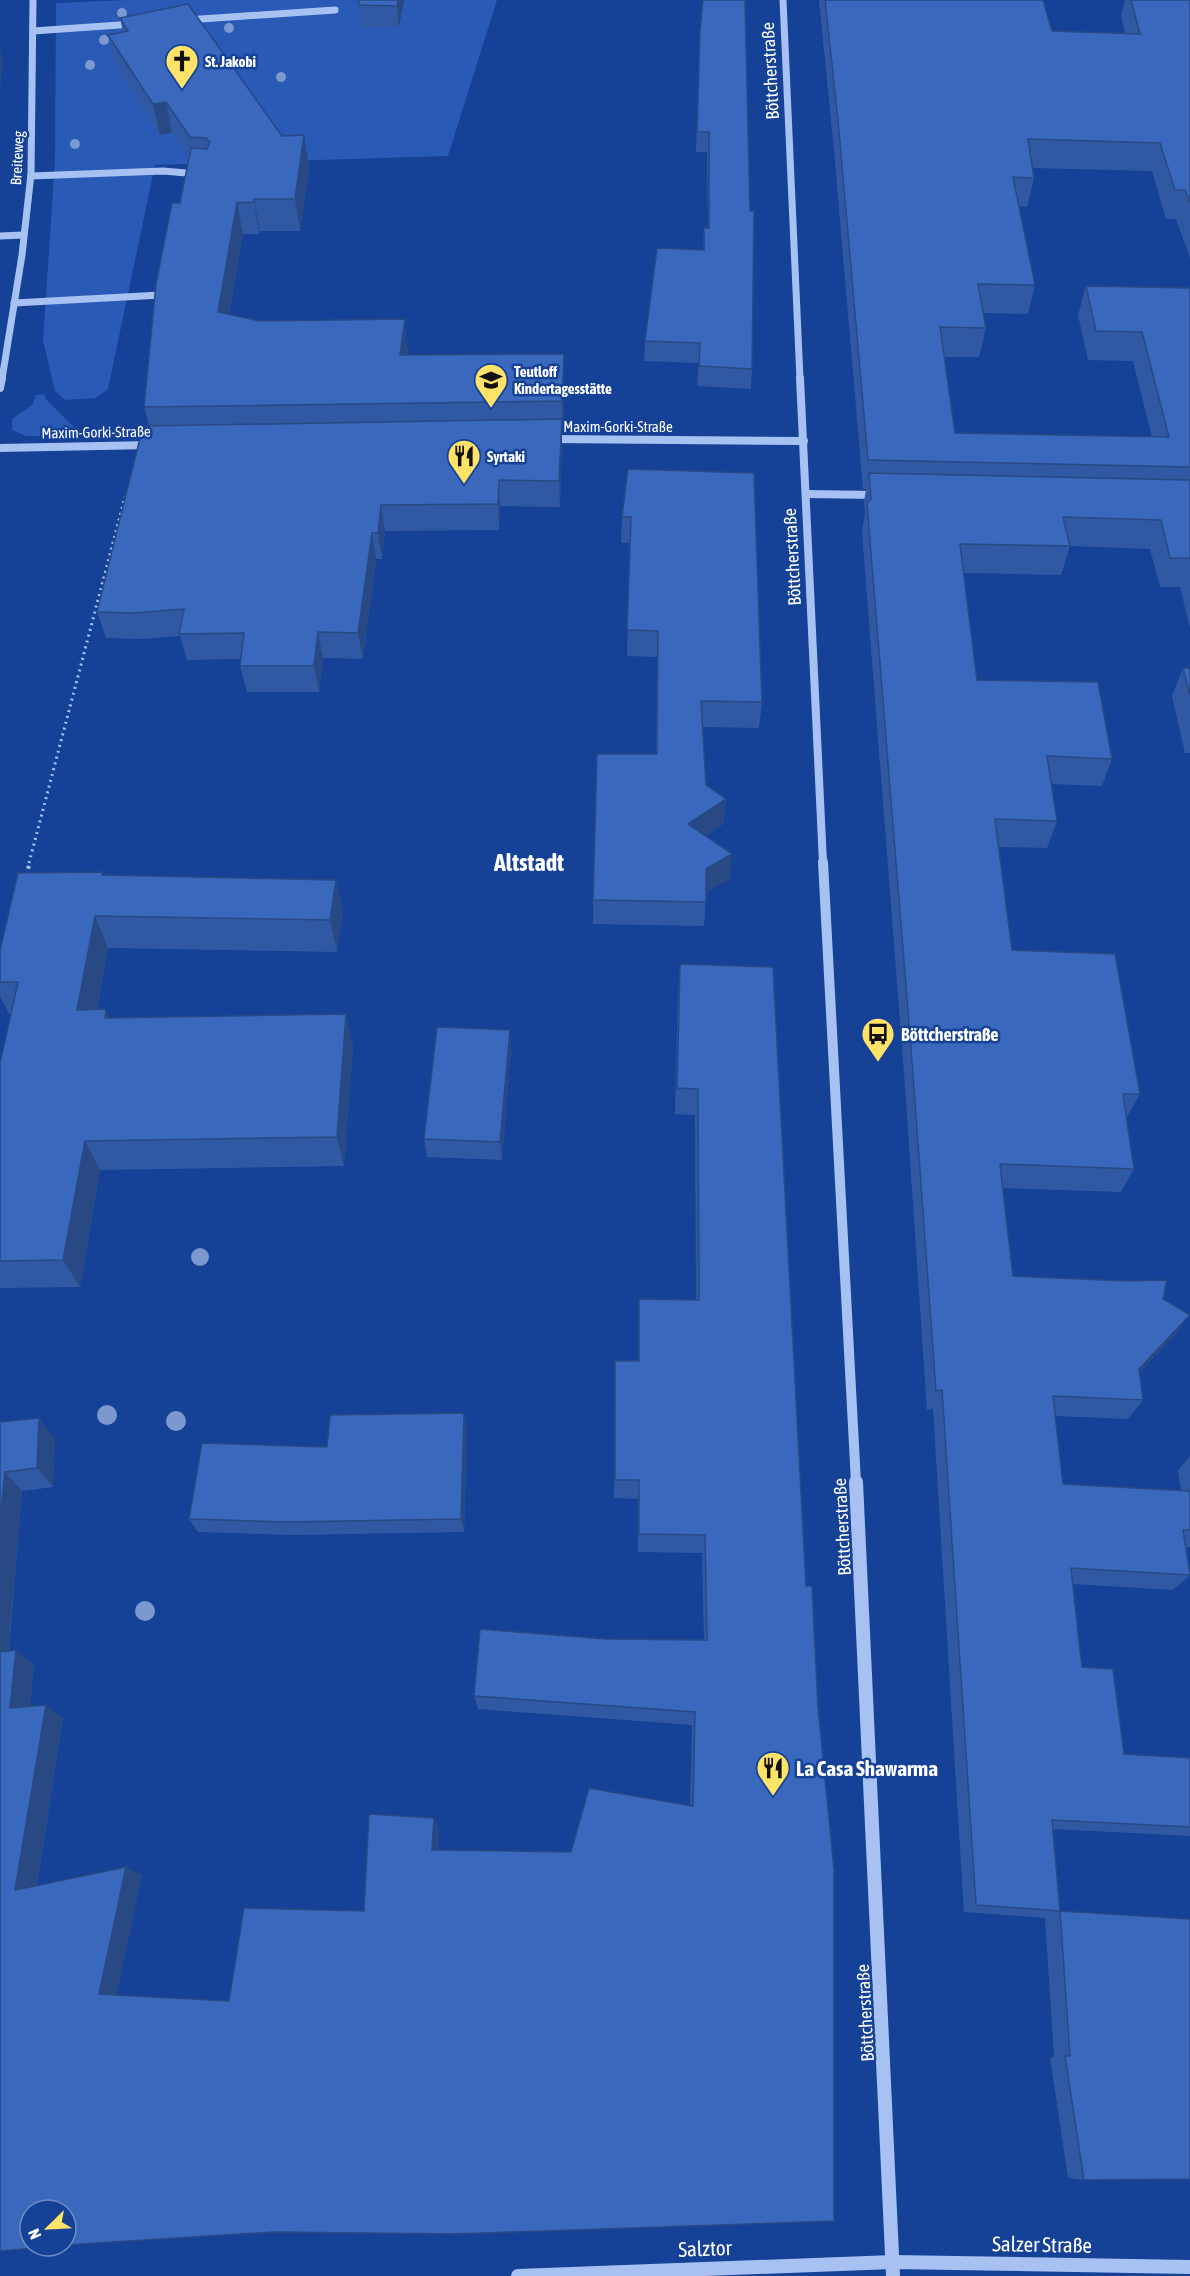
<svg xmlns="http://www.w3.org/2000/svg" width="1190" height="2276" font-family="'Asap Condensed',sans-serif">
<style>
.green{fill:#285ab6}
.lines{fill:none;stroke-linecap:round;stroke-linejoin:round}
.path-far1{stroke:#a7c2f2;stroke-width:3;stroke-dasharray:2 4;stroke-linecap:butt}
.path{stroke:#a7c2f2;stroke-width:4;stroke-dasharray:3 4.5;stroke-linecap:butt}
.minor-far3{stroke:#a7c2f2;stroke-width:7}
.minor-far2{stroke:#a7c2f2;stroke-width:8}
.minor-far1{stroke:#a7c2f2;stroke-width:10}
.minor{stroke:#a7c2f2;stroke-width:14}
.tree{fill:#7b98cf}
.wall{fill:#3159a3}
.shaded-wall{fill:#284984}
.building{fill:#3968bd;stroke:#284984;stroke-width:1.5}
.labels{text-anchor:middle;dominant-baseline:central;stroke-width:5;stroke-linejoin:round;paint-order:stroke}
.far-poi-label{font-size:15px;font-weight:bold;fill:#fff;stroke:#154197;text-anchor:start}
.far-street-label{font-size:15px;fill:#fff;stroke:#154197}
.street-label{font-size:18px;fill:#fff;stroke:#154197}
.poi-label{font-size:18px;font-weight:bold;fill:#fff;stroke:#154197;text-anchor:start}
.near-poi-label{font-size:21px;font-weight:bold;fill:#fff;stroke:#154197;text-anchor:start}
.near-street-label{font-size:21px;fill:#fff;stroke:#154197}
.district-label{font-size:24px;font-weight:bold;fill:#fff;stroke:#154197}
</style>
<rect width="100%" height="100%" fill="#154197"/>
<!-- green -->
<g class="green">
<polygon points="128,0 497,0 448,156 155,165 108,389 96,398 65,400 55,391 43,340 55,161 56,3"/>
<polygon points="44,394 46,399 84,437 26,436 12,430 12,419 32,405 36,395"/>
</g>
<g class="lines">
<!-- path-far1 -->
<polyline class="path-far1" points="29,863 125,497"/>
<!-- path -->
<polyline class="path" points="26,876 30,862"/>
<!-- minor-far3 -->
<g class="minor-far3">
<polyline points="783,0 800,379"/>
<polyline points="186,20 335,10"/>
<polyline points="33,31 134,24"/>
<polyline points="31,176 163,171 198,174"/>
<polyline points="0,236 23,235"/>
<polyline points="14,303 161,295"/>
<polyline points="2,379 22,255 31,174 33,0"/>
</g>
<!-- minor-far2 -->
<g class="minor-far2">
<polyline points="800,378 823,863"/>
<polyline points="0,388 2,378"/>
<polyline points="549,439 804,441"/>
<polyline points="0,448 150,445"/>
<polyline points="806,494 878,495"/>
</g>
<!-- minor-far1 -->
<polyline class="minor-far1" points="823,862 856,1483"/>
<!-- minor -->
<g class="minor">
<polyline points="856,1482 893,2276"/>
<polyline points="518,2276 893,2262 1190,2267"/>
</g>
</g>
<!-- trees -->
<g class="tree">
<circle cx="122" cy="13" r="5"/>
<circle cx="229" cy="28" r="5"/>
<circle cx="104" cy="40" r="5"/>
<circle cx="90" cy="65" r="5"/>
<circle cx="281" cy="77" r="5"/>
<circle cx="75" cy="144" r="5"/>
<circle cx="200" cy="1257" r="9"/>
<circle cx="107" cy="1415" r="10"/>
<circle cx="176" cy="1421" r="10"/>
<circle cx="145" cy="1611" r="10"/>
</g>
<!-- wall -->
<g class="wall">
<polygon points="358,0 404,0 399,27 361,27"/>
<polygon points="819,0 1043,0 1052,31 1125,33 1121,16 1125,0 1190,0 1190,258 1176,219 1166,219 1152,171 1032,168 1034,178 1027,207 1019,206 1035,285 1028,314 983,313 986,328 979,357 944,357 955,433 1152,437 1133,361 1088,360 1078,315 1086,286 1190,288 1190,629 1180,587 1160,587 1150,549 1070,546 1061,575 963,573 977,680 1112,759 1102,786 1051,784 1057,821 1047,848 999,847 1012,950 1140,1094 1126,1118 1134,1169 1121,1192 1003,1188 1013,1276 1163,1299 1190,1315 1174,1336 1139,1373 1143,1400 1128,1419 1055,1416 1063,1484 1181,1491 1178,1470 1190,1456 1190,1547 1186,1547 1190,1575 1173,1590 1073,1584 1082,1667 1124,1754 1190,1758 1190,1836 1053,1829 1084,2180 1068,2178 1050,2058 1054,2057 1045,1918 964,1912 933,1409 927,1410 905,1086 862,532 865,513 864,502 866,489 863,489 834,150"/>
<polygon points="120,18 282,136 304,135 309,167 300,231 260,231 259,234 243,234 229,315 408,350 408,355 564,354 564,386 563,433 562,433 560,507 500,506 499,530 385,531 382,559 376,559 363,659 323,658 319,692 247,692 240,666 241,659 187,660 180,636 141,639 106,638 97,612 149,425 144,407 180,203 189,158 172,133 160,135 115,65 108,35 123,32"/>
<polygon points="699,49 752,369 751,389 697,386 699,363 644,361 645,341 703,250 704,228 708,228 707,152 696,152"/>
<polygon points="628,469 762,702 759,728 702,727 706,785 726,799 723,824 706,836 730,879 706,892 704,926 593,924 593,900 656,754 657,657 627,656 631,543 621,543 622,517"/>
<polygon points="1183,668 1190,668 1190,753 1185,753 1172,696"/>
<polygon points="104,875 336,880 343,913 337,952 108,948 97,1010 110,1018 353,1045 344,1166 100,1170 80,1287 0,1288 0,1063 11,1014 9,1014 0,996 0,950"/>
<polygon points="680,964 806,1586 818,1707 273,2232 82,2244 0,2251 0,1422 55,1438 53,1487 22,1491 9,1651 34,1664 30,1706 63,1718 37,1886 142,1875 116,1995 229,2001 364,1911 439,1828 438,1850 571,1852 690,1806 692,1725 478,1709 474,1696 606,1639 704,1640 702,1553 638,1552 638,1499 614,1498 615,1361 638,1361 639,1299 696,1299 695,1115 675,1114 678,991"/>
<polygon points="510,1030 511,1049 502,1160 427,1157 424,1139"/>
<polygon points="464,1413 467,1428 464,1532 293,1535 198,1532 189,1519 327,1447"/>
</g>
<!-- shaded-wall -->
<g class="shaded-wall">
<polygon points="398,0 404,0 399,27 397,6"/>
<polygon points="0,48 3,59 0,93"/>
<polygon points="166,102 172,133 160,135 153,104"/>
<polygon points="304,135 309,167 300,231 295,199"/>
<polygon points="254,199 260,231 259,234 254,202"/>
<polygon points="237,203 243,234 224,344 218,312"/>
<polygon points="405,319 408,350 404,387 400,355"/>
<polygon points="564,354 564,386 563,433 562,401"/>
<polygon points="562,419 562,445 560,507 559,481"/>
<polygon points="499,480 500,506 499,530 498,504"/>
<polygon points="381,505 385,531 382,559 378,533"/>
<polygon points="372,533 376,559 363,659 358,633"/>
<polygon points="318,632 323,658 319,692 314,666"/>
<polygon points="726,799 723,824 687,849 688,824"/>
<polygon points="732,854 730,879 703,893 706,869"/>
<polygon points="336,880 343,913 337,952 330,920"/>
<polygon points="95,916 108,948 91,1041 77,1010"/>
<polygon points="106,1009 120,1040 105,1018"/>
<polygon points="346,1014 353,1045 344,1166 337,1137"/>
<polygon points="510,1030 511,1049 502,1160 500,1142"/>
<polygon points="85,1141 100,1170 80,1287 63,1260"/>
<polygon points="1190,1315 1174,1336 1125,1388 1139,1369"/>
<polygon points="464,1413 467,1428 464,1532 461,1519"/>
<polygon points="39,1418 55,1438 53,1487 37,1468"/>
<polygon points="5,1472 22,1491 7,1667 0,1662 0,1523"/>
<polygon points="16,1650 34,1664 29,1720 10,1708"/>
<polygon points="46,1705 63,1718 35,1897 15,1890"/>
<polygon points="434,1818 439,1828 438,1859 432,1850"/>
<polygon points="126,1867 142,1875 116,1998 99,1994"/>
</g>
<!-- building -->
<g class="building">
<polygon points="358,0 398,0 397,6 359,5"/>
<polygon points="703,0 745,0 750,211 754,211 752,369 699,366 700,343 645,341 657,248 704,250 704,228 709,228 709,132 697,132 700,30"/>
<polygon points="825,0 1043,0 1052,31 1140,34 1131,0 1190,0 1190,203 1185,190 1175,190 1160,143 1028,139 1034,178 1013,177 1035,285 978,284 986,328 940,327 955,433 1169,437 1142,332 1096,331 1086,286 1190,288 1190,467 868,460 838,121"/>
<polygon points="188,4 282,136 304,135 295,199 254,199 254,202 237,203 218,312 259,321 405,319 400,355 564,354 562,401 144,407 156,284 172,203 180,203 191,148 207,149 210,142 206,138 190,137 166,102 153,104 108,35 128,31 120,18"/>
<polygon points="562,419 559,481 499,480 498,504 381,505 378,533 372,533 358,633 318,632 314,666 240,666 244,633 179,634 184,609 133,613 97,612 143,426"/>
<polygon points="628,469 754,473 762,702 701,701 706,785 726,799 688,824 732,854 706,869 706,902 593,900 597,754 657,754 658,631 627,630 631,517 622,517"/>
<polygon points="869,473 1190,480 1190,558 1170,558 1161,520 1063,517 1070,546 960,544 977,680 1098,682 1112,759 1047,756 1057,821 995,819 1012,950 1115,954 1140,1094 1123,1094 1134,1169 1000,1164 1013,1276 1128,1281 1167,1280 1163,1299 1190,1315 1139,1369 1143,1400 1053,1396 1063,1484 1190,1491 1190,1530 1183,1530 1190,1575 1071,1568 1082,1667 1113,1669 1124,1754 1190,1758 1190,1827 1052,1820 1060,1911 976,1905 942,1390 936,1391 912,1061 867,503 871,500"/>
<polygon points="1183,668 1190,668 1190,695"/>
<polygon points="103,872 102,875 336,880 330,920 95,916 77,1010 106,1009 105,1018 346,1014 337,1137 85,1141 63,1260 0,1261 0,1063 18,982 0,982 0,950 18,873"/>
<polygon points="680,964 773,967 806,1586 812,1586 818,1707 834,1869 834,2221 455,2234 273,2232 66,2245 66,2210 30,2210 30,2246 57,2246 0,2251 0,1652 16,1650 10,1708 46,1705 15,1890 126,1867 99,1994 229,2001 244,1908 364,1911 369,1814 434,1818 432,1850 571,1852 589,1788 693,1806 695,1712 474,1696 480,1629 606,1639 707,1640 705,1535 639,1534 639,1480 615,1480 615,1361 639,1361 639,1299 699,1300 698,1089 677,1088"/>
<polygon points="437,1027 510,1030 500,1142 424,1139"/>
<polygon points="464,1413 461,1519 286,1522 189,1519 202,1443 327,1447 330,1415"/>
<polygon points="39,1418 37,1468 5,1472 0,1523 0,1422"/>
<polygon points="1060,1911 1190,1919 1190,2179 1084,2180 1065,2056 1070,2056"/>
</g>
<!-- icons -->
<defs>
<g id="church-pin" transform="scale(1.725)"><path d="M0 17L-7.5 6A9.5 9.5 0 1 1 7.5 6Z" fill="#ffe268" stroke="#154197"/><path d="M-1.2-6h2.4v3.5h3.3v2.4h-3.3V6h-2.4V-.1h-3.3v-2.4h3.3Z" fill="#111"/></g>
<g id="school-pin" transform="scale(1.725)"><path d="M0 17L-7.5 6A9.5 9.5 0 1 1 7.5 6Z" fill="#ffe268" stroke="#154197"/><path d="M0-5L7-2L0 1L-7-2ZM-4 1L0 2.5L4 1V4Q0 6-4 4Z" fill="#111"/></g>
<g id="restaurant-pin" transform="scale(1.725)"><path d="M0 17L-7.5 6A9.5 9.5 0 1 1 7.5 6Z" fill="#ffe268" stroke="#154197"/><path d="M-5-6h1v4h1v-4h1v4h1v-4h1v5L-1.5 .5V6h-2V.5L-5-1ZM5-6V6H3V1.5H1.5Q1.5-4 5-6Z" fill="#111"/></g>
<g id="bus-pin" transform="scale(1.725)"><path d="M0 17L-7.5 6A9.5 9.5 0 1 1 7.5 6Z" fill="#ffe268" stroke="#154197"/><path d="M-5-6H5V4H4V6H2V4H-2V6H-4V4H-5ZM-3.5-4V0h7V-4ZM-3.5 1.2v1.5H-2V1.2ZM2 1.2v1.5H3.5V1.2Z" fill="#111"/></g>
</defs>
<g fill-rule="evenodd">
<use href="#church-pin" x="182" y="61"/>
<use href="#school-pin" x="491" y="380"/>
<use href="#restaurant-pin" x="464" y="456"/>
<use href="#bus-pin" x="878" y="1034"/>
<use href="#restaurant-pin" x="773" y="1768"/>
</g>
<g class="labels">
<!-- far-poi labels -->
<g class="far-poi-label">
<text x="205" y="61">St. Jakobi</text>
<text x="514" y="371">Teutloff<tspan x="514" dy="17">Kindertagesstätte</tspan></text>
<text x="487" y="456">Syrtaki</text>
</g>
<!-- far-street labels -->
<g class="far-street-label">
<text transform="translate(17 158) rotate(-87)">Breiteweg</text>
<text x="618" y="426">Maxim-Gorki-Straße</text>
<text transform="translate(96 432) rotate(-1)">Maxim-Gorki-Straße</text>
</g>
<!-- street labels -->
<g class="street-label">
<text transform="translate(770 71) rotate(-93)">Böttcherstraße</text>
<text transform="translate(792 557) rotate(-93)">Böttcherstraße</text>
<text transform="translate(842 1527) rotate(-93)">Böttcherstraße</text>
<text transform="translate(865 2013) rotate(-93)">Böttcherstraße</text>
</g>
<!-- poi labels -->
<g class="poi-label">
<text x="901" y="1034">Böttcherstraße</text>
</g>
<!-- near-poi labels -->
<g class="near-poi-label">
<text x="796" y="1768">La Casa Shawarma</text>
</g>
<!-- near-street labels -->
<g class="near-street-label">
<text transform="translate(1042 2244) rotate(1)">Salzer Straße</text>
<text transform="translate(705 2248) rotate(-2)">Salztor</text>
</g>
<!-- district labels -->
<g class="district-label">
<text x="529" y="862">Altstadt</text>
</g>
</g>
<!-- north arrow -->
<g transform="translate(48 2228) rotate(246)"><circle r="28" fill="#154197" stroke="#738dc1" stroke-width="1.5"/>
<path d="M0-4.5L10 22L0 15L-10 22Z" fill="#ffe268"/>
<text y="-9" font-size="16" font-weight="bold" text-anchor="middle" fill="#ffffff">N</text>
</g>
</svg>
